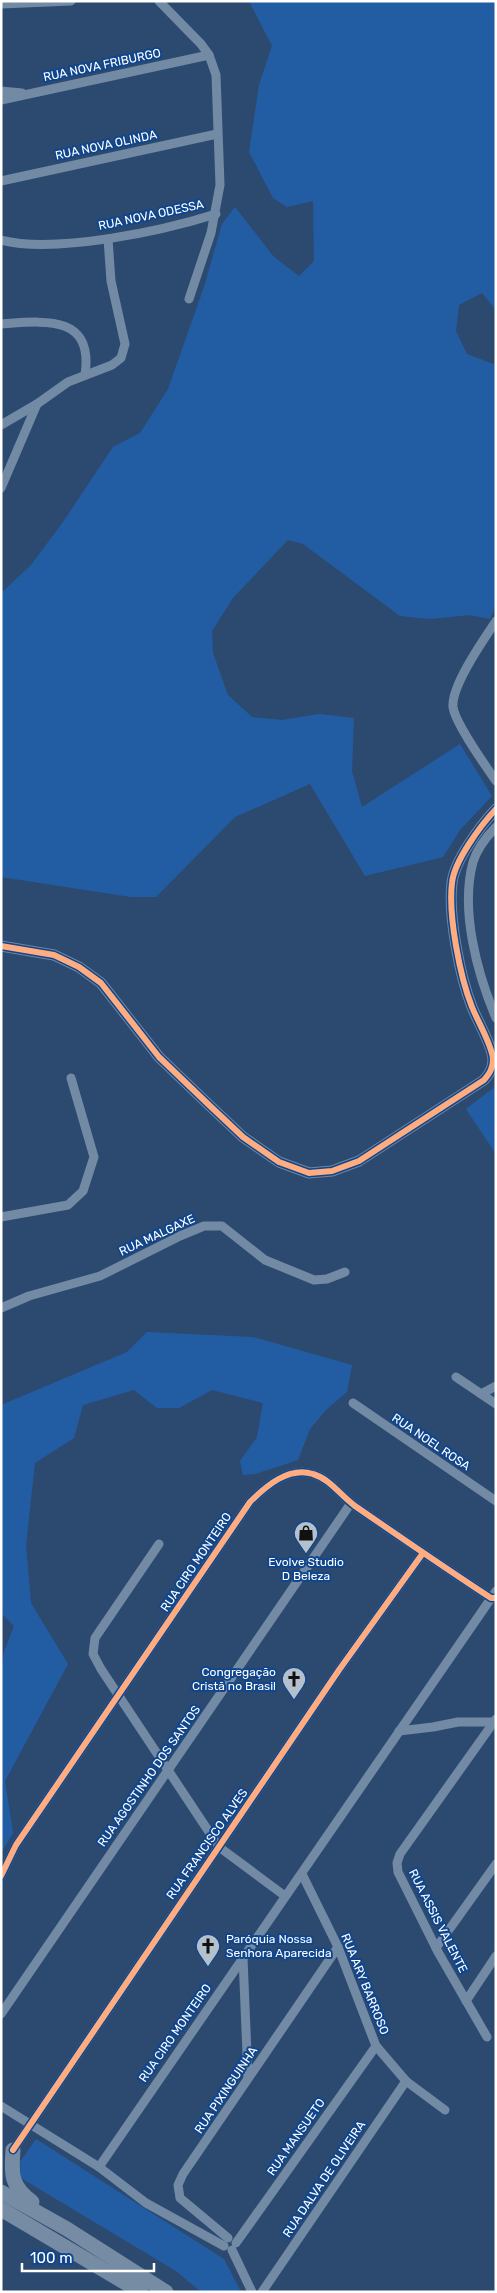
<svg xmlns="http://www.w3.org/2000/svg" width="497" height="2293" font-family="Rubik,sans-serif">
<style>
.green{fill:#225da4}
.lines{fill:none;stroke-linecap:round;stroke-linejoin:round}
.street{stroke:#738aa5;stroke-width:9}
.secondary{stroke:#6f86a1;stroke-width:11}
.highway{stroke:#768ba4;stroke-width:15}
.cycleway-casing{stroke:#0f468d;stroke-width:9}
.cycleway{stroke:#ffac80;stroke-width:6}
.labels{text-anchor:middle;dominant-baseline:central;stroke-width:4;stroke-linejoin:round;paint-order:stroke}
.street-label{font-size:12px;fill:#fff;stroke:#0f468d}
.poi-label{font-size:12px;fill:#fff;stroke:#0f468d}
</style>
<rect width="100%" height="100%" fill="#2c4a70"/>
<!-- green -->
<g class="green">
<polygon points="249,1 496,1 496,310 482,293 459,305 456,331 467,354 496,365 496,605 490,619 470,615 430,619 400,616 303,544 288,540 233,598 212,631 213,653 228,695 252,717 282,720 319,714 354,718 352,771 362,807 460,744 492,796 460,830 443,857 365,876 310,784 235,817 156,897 131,897 1,877 1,593 31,565 63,522 113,447 140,433 168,389 204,287 222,224 235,207 274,257 299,276 314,261 313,201 287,207 273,198 249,152 259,85 272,46"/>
<polygon points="496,1086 496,1154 466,1109"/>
<polygon points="147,1332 253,1337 352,1365 347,1392 327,1409 310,1429 298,1460 255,1474 243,1475 240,1461 257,1437 263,1403 212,1390 179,1408 157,1408 134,1390 83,1405 74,1438 35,1463 26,1545 31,1603 68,1664 5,1781 13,1833 1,1853 1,1670 4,1652 14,1626 1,1613 1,1405 127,1352"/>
<polygon points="36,2139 224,2259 241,2292 201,2292 176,2271 21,2178 20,2162"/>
</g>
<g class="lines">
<!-- street -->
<g class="street">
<polyline points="159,1 201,44 209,55 216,75 220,185 211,233 189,299"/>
<polyline points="1,4 71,1"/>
<polyline points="1,91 22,93"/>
<polyline points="1,100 209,55"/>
<polyline points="1,181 217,134"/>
<path d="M1 240C56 254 162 231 216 214"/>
<path d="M1 324C44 321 94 314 85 375"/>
<polyline points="1,425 37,404 68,382 112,365 121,358 125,344 111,281 108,239"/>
<polyline points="1,488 37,404"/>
<path d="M496 621C484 639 451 686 453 707 455 723 485 765 496 781"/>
<path d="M496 827C486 837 477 849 473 862 460 910 477 973 496 1018"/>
<polyline points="1,1217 68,1205 83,1191 94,1157 71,1078"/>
<polyline points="1,1308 29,1296 100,1276 180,1236 204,1226 222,1226 265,1260 314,1280 327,1279 345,1272"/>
<polyline points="456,1377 496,1404"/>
<polyline points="481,1394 496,1386"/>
<polyline points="353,1403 496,1501"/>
<polyline points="159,1544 95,1638 93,1654 101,1669 219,1847 285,1896"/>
<polyline points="399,1731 433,1727 458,1722 494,1722"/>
<polyline points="302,1874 338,1947 376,2046 406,2081 445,2110"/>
<path d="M1 1876 16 1845 250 1502C266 1486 289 1466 313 1474 330 1479 341 1496 355 1506 400 1537 445 1568 491 1598H496"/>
<polyline points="436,1948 496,1864"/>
<polyline points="243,1958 248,2078"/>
<polyline points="466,2001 496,1956"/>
<polyline points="1,2014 351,1503"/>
<polyline points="487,2037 438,1952 398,1872 397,1863 400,1854 496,1719"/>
<polyline points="1,2106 99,2167 146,2203 224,2246"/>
<polyline points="13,2150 339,1670 423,1553"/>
<polyline points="99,2167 496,1591"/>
<polyline points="228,2238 180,2198 178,2185 183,2174 338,1947"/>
<polyline points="236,2243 376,2046"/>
<polyline points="232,2250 252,2292"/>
<polyline points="262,2292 406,2081"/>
</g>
<!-- secondary -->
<path class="secondary" d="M1 946 54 955 79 967 101 983 159 1057 208 1104 243 1137 279 1162 309 1173 332 1171 359 1161 484 1080C490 1073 493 1068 493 1059 492 1045 477 1020 472 1007 460 977 448 915 452 883 454 861 481 825 496 809"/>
<!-- highway -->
<g class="highway">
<path d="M13 2150C11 2175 11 2186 32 2202"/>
<polyline points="1,2192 67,2229 166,2292"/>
<polyline points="1,2209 141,2292"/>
</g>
<!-- cycleway casing -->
<g class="cycleway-casing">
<g id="cycleway">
<path d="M1 946 54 955 79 967 101 983 159 1057 208 1104 243 1137 279 1162 309 1173 332 1171 359 1161 484 1080C490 1073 493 1068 493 1059 492 1045 477 1020 472 1007 460 977 448 915 452 883 454 861 481 825 496 809"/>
<path d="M1 1876 16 1845 250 1502C266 1486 289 1466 313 1474 330 1479 341 1496 355 1506 400 1537 445 1568 491 1598H496"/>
<polyline points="13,2150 339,1670 423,1553"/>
</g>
</g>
<!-- cycleway -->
<use href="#cycleway" class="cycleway"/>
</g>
<!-- icons -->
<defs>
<g id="shop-pin" transform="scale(1.25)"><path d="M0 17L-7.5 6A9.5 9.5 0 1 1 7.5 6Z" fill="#b5c0cd" stroke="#0f468d"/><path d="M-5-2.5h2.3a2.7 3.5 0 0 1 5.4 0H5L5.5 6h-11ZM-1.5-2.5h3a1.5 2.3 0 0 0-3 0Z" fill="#111"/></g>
<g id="church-pin" transform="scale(1.25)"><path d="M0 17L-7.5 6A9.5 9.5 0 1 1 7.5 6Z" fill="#b5c0cd" stroke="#0f468d"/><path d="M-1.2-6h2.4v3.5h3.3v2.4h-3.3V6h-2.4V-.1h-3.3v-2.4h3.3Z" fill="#111"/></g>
</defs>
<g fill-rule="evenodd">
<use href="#shop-pin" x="306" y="1533"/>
<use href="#church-pin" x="294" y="1679"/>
<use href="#church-pin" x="208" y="1946"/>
</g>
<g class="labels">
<!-- street labels -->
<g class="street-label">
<text transform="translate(102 65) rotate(-12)">RUA NOVA FRIBURGO</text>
<text transform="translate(106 145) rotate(-12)">RUA NOVA OLINDA</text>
<text transform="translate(151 215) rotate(-12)">RUA NOVA ODESSA</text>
<text transform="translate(157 1235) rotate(-25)">RUA MALGAXE</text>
<text transform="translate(431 1442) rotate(34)">RUA NOEL ROSA</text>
<text transform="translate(196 1562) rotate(-56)">RUA CIRO MONTEIRO</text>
<text transform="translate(149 1776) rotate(-55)">RUA AGOSTINHO DOS SANTOS</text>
<text transform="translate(207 1844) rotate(-55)">RUA FRANCISCO ALVES</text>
<text transform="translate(438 1921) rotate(63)">RUA ASSIS VALENTE</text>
<text transform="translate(365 1984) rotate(68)">RUA ARY BARROSO</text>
<text transform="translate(175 2033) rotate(-55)">RUA CIRO MONTEIRO</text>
<text transform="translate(226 2090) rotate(-56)">RUA PIXINGUINHA</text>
<text transform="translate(296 2137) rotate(-55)">RUA MANSUETO</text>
<text transform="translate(324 2179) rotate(-56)">RUA DALVA DE OLIVEIRA</text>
</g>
<!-- poi labels -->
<g class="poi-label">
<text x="306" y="1562">Evolve Studio<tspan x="306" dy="14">D Beleza</tspan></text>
<text x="276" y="1672" text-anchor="end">Congregação<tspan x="276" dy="14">Cristã no Brasil</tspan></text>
<text x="226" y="1939" text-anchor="start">Paróquia Nossa<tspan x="226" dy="14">Senhora Aparecida</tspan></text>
</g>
</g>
<!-- border -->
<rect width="497" height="2293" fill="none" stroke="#ffffff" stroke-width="5"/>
<!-- scale -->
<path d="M22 2263v8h132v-8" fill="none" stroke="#ffffff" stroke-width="2.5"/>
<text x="30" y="2263" font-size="15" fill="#ffffff" stroke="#0f468d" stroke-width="4" paint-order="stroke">100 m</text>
</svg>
